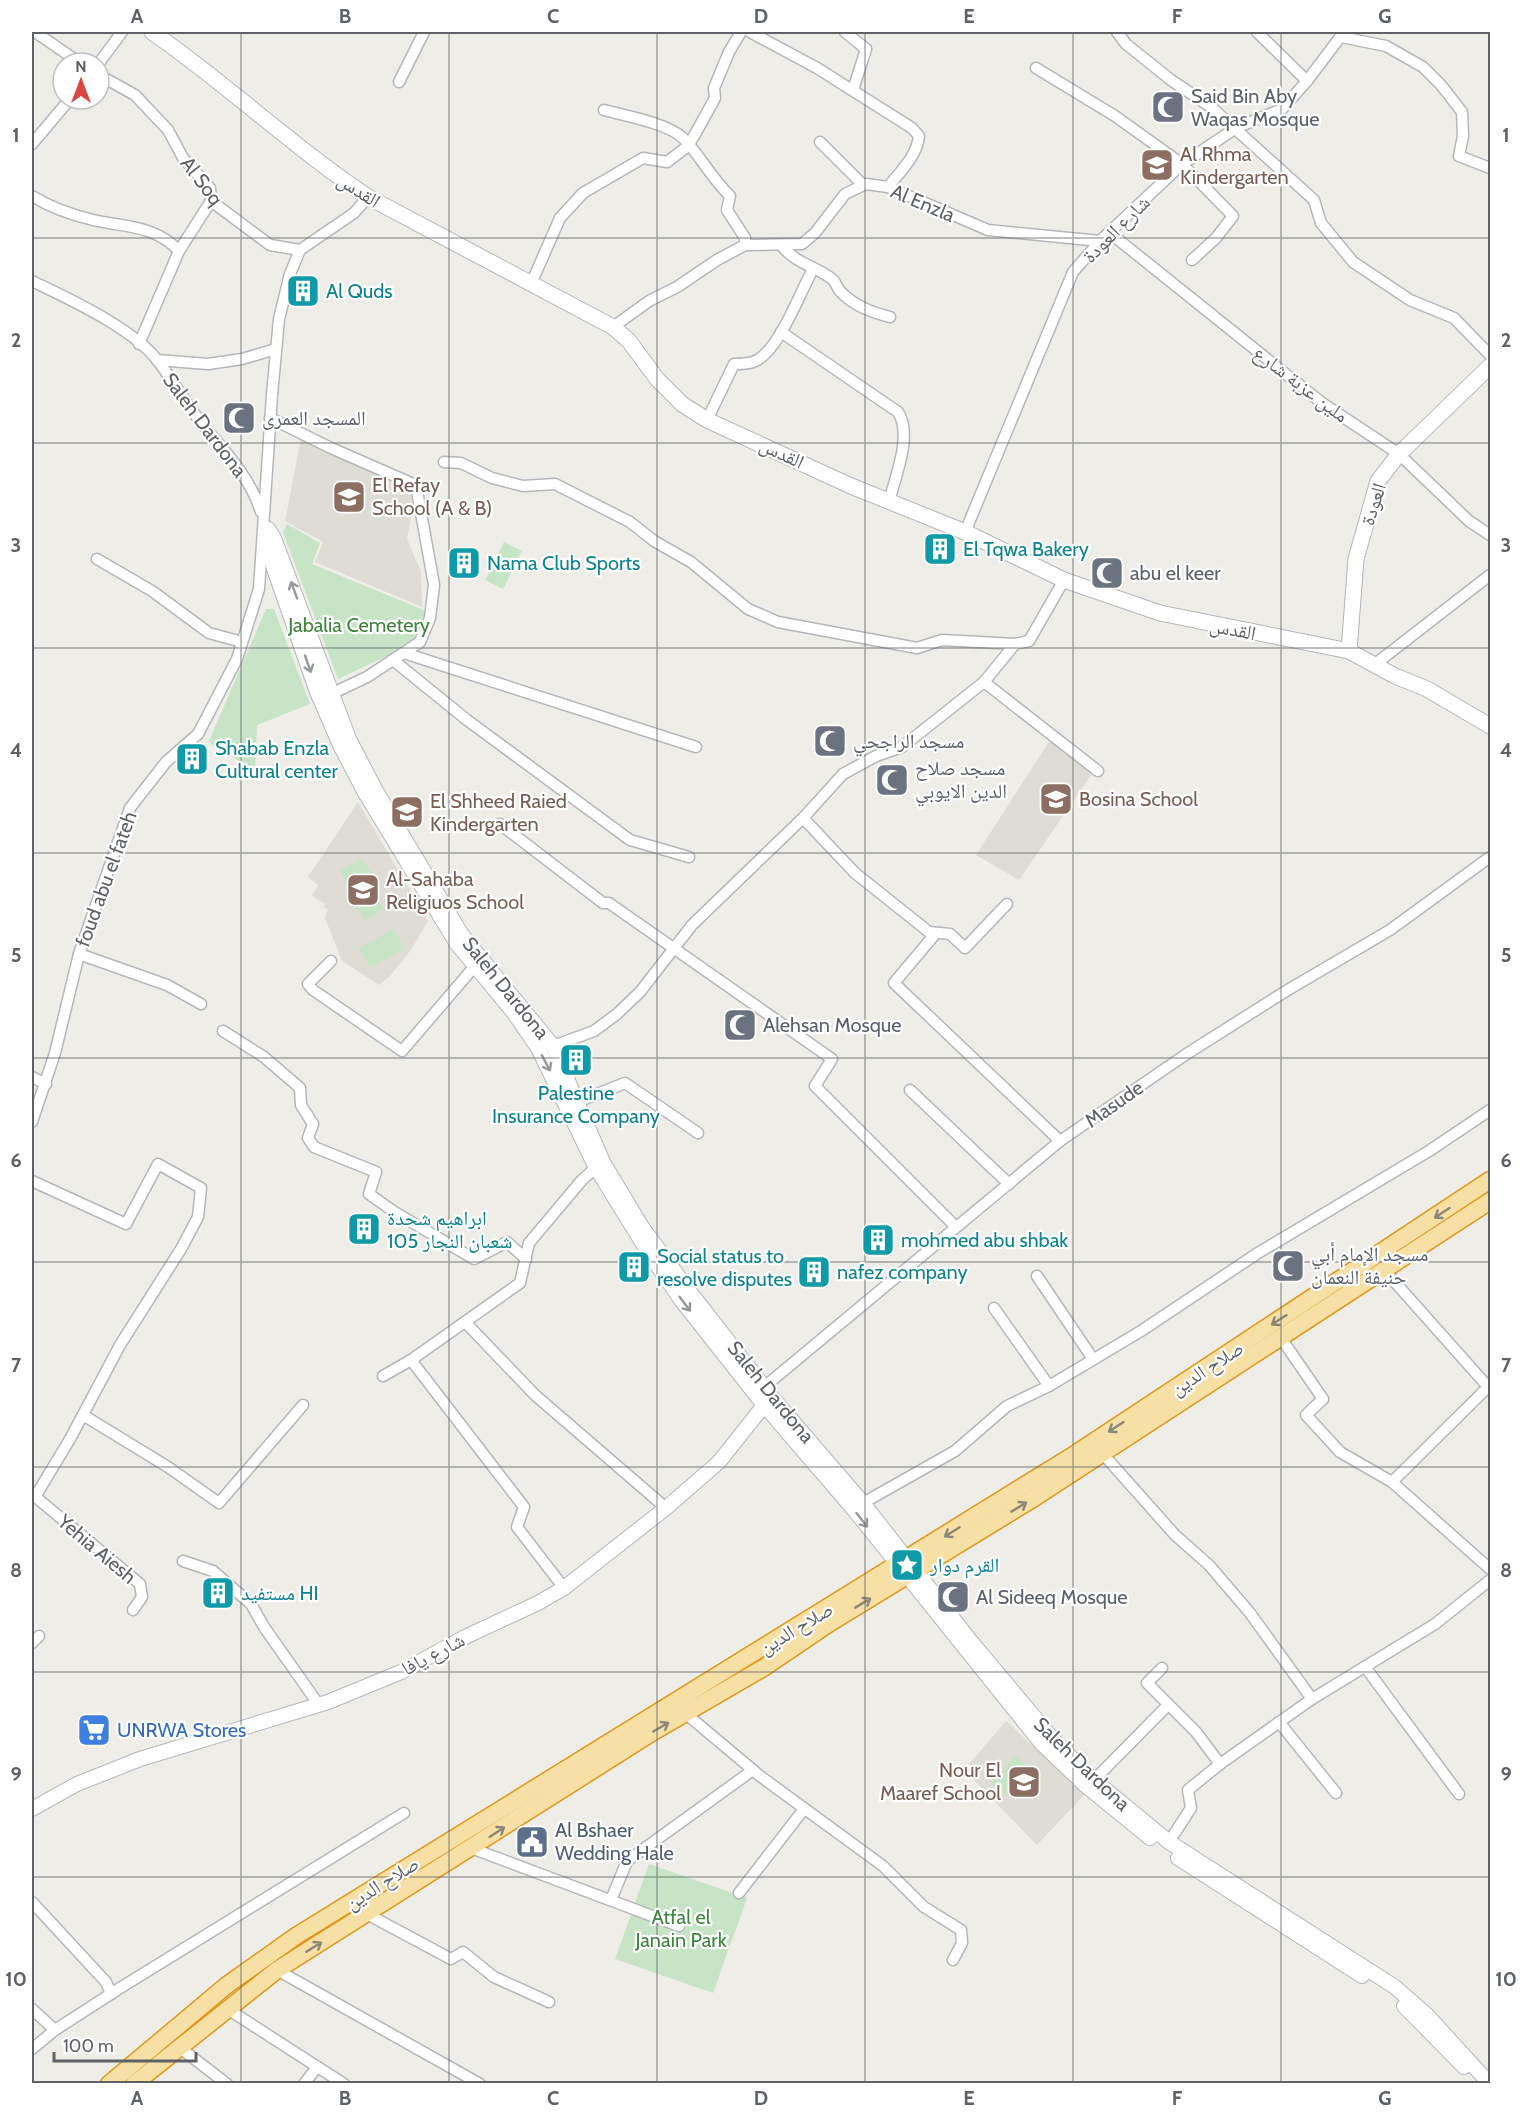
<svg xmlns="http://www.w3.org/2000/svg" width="1522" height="2115" font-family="Cabin,'Noto Naskh Arabic',sans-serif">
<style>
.education{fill:#dfdcd5}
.green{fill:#c7e4c6}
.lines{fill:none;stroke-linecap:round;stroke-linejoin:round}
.minor-casing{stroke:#b4b7ba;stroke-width:13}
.tertiary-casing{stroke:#b4b7ba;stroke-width:16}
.secondary-casing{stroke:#b3b6ba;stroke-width:17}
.trunk-casing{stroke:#e19715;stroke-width:19}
.minor{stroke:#fff;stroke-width:10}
.tertiary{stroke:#fff;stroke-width:14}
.secondary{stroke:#fff;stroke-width:15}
.trunk{stroke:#f6e0a6;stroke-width:16}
.oneway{stroke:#96999c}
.oneway2{stroke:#8c8879}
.grid{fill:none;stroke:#5e6266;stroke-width:1.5;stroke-opacity:0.55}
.labels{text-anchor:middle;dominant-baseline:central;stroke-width:4.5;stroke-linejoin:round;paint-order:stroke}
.worship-label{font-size:20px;fill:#5b616d;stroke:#fff;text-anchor:start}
.education-label{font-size:20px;fill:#785e54;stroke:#fff;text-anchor:start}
.street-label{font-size:20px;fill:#5e6266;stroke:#fff}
.culture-label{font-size:20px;fill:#0d838f;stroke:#fff;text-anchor:start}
.park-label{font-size:20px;fill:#3f843f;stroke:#fff}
.shop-label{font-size:20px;fill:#366cbe;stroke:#fff;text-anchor:start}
.service-label{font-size:20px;fill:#4e5e75;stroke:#fff;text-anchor:start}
.neatline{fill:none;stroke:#5e6266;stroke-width:2}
.grid-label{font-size:20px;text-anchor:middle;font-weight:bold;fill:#5e6266}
</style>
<rect width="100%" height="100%" fill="#efede7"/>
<!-- education -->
<g class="education">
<polygon points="301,438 411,485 412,512 407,539 421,572 422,607 315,562 323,542 285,521"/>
<polygon points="1052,737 1094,771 1019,880 976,855"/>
<polygon points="358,802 428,921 411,950 389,977 379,985 342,961 325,918 328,909 324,908 325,904 312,896 318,885 308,877"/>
<polygon points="1006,1721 1085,1794 1037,1845 964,1770"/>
</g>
<!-- green -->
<g class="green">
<polygon points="287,524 320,543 312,564 426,611 414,638 387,656 338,679 283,532"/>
<polygon points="504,542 522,551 503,589 485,580"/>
<polygon points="266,609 274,609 310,704 257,725 255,770 215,748 209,741"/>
<polygon points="362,858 372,874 349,887 340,871"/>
<polygon points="374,893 384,909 364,921 354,904"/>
<polygon points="394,929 405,949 370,967 359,948"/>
<polygon points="1016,1756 1030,1769 1005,1796 991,1783"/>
<polygon points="649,1864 747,1898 713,1993 615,1959"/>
</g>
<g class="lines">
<!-- minor casing -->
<g class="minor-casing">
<g id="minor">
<polyline points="35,32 80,63"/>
<path d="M750 32 817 68 912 128 919 136C917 156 900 172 888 187"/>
<polyline points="845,32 866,49 853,90"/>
<polyline points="1117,32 1126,44 1171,80 1211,107 1314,200 1321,223 1353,262 1410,300 1454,318 1490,355"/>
<polyline points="1257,32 1307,81"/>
<polyline points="1341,37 1386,46 1423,67 1441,85 1462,112 1463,136 1459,156 1490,168"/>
<polyline points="99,63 122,32"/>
<polyline points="1036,68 1115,116 1182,164 1233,216 1216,238 1192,260"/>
<polyline points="399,82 424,32"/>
<path d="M604 110C626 116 667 123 683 138 699 154 712 179 730 196L727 210 745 238V245"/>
<polyline points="820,142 863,185"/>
<polyline points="32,144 70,99"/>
<path d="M32 196C50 207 72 215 93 220 124 227 155 225 179 251L211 201"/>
<polyline points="1110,233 1322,403 1399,454 1469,521 1490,535"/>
<path d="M782 246C796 264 816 266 832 279 836 282 837 288 840 291 854 306 871 312 890 317"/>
<polyline points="300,250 354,213 368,197"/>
<path d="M32 281C69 299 133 328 158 361 174 382 187 405 203 425 226 453 250 477 261 512"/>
<polyline points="531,284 560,218 583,193 643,158 667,162 688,146 694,136 715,98 714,88 729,52 741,32"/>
<polyline points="613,327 649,301 677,287 717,260 745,245 802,244 815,233 845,194 866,184 888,187 988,230 1100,241"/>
<path d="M781 332 898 412C913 435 895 477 889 502"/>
<polyline points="139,344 179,251"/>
<polyline points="157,360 208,364 242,359 276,349"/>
<polyline points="270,418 331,448 411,483 417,491 434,585 430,618 420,642 367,677 331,694"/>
<path d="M707 420 734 364C740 364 747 364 753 362 778 354 800 292 813 269"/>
<polyline points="444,462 461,463 492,478 523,486 555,484 630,522 654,541 691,562 748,609 778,622 917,648 942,640 1015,644"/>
<polyline points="965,532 1073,272 1100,241 1182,164 1236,128 1282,109 1307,81 1344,32"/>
<polyline points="97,559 152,591 209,633 242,642"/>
<polyline points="404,653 696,747"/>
<polyline points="393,660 467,720 630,840 689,857"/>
<polyline points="1374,665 1490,575"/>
<polyline points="984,682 1098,771"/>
<polyline points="803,818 855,873 929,932 950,934 965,948 1007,904"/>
<polyline points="500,824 603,903 609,903 832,1059 815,1086 956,1227"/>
<polyline points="936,933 894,983 1060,1141"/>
<polyline points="79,954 167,985 201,1004"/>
<polyline points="331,961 308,984 313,990 402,1051 480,960"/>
<polyline points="223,1031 264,1057 300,1088 301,1105 313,1124 308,1138 314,1147 376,1172 369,1194 393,1211 474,1259 507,1242 526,1259"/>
<polyline points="553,1046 594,1031 617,1014 640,992 692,925 803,818 843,774 876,756 902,747 984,682 1015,644 1029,641 1064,580"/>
<polyline points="32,1077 46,1084"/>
<polyline points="910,1090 1009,1184"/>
<polyline points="577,1102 625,1083 698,1133"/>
<polyline points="32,1122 55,1053 79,954 130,808 166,762 198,734 237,659 259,589 272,395 279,319 290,274 300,250 270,245 211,201 210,188 183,158 168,130 135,95 99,75"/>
<polyline points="32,1181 126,1224 158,1164 201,1188 198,1217 181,1249 120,1345 70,1439 35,1497"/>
<polyline points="1385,1271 1490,1389"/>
<polyline points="1037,1276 1093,1359"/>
<polyline points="994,1308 1049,1386"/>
<polyline points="466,1323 535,1395 666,1508"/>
<polyline points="1281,1338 1323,1399 1306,1415 1340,1452 1392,1482 1490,1569"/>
<polyline points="383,1376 411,1360"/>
<polyline points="764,1387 1060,1141 1185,1055 1286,991 1390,930 1490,857"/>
<polyline points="83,1415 168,1467 219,1503 303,1405"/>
<polyline points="1103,1454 1175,1535 1209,1565 1250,1613 1312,1699"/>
<polyline points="1392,1482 1488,1387"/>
<polyline points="32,1494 140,1584 142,1597 133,1610"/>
<polyline points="863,1503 955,1451 1007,1406 1049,1386 1141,1331 1258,1253 1429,1151 1490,1110"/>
<polyline points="183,1561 213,1571 251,1604 264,1627 319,1705"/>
<polyline points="564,1588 517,1527 524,1507 411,1360 520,1283 529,1243 582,1180 600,1164"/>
<polyline points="32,1643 39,1636"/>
<polyline points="1162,1668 1147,1683 1196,1732 1220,1764"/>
<polyline points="1366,1668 1459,1794"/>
<polyline points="685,1713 760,1776 883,1866 924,1907 961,1930 962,1943 953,1960"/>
<polyline points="1279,1722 1336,1793"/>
<polyline points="1094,1780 1168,1705"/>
<polyline points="1169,1842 1191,1808 1188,1790 1220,1764 1312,1699 1435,1624 1490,1580"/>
<polyline points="471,1848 679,1926"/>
<polyline points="739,1893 804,1809"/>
<polyline points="611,1900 627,1861 753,1770"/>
<polyline points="32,1902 106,1982 111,1994"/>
<polyline points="367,1914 451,1959 463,1952 494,1977 549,2002"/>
<polyline points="277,1970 480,2084"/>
<polyline points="226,2008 344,2084"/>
<polyline points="32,2009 55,2030"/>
<polyline points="179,2047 227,2084"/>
<polyline points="32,2049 55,2030 120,1988 404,1813"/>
<polyline points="304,2084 317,2067"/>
</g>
</g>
<!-- tertiary casing -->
<g class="tertiary-casing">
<g id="tertiary">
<polyline points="268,529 274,538 349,739 375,789 462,935 553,1046 603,1162 642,1227 690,1292 771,1396 863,1503 969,1639 1057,1744 1094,1780 1169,1842 1395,1987 1427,2015 1490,2084"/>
<polyline points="268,529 265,543 317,692 340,745 364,791 457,944 514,1013 538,1048 596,1168 650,1255 681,1300 763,1404 855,1511 1042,1744 1085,1785 1150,1838"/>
<polyline points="32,1809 77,1784 140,1759 328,1702 401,1672 465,1637 538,1603 564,1588 666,1508 719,1462 769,1399"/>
<polyline points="1178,1858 1362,1976"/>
<polyline points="1404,2006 1464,2067"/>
</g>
</g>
<!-- secondary casing -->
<g class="secondary-casing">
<g id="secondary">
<path d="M152 32C227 84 293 147 368 197L613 327 629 341 657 379 682 404 707 420 851 486 965 532 1064 580 1160 613 1349 651 1395 676 1427 689 1490 726"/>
<polyline points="1349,651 1356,559 1378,481 1399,454 1490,366"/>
</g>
</g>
<!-- trunk casing -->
<g class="trunk-casing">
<g id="trunk">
<polyline points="109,2084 227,1985 296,1936 1075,1454 1490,1180"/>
<polyline points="134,2084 277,1970 653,1732 765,1667 830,1623 1031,1500 1490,1201"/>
</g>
</g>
<!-- minor -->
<use href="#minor" class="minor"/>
<!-- tertiary -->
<use href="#tertiary" class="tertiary"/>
<!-- secondary -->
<use href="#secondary" class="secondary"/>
<!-- trunk -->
<use href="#trunk" class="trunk"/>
</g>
<!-- one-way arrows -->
<defs><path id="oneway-shaft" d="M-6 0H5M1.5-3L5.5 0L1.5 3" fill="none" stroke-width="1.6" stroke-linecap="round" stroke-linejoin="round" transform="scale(1.5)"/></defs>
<g class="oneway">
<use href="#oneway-shaft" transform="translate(294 590) rotate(-110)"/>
<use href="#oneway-shaft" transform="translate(308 664) rotate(71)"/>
<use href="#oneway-shaft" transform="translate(546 1063) rotate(62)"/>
<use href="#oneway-shaft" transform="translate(685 1304) rotate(53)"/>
<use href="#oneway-shaft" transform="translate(862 1520) rotate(52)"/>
</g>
<g class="oneway2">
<use href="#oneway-shaft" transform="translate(1442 1213) rotate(147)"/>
<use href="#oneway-shaft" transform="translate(1279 1320) rotate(147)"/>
<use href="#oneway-shaft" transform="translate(1116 1427) rotate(147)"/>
<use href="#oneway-shaft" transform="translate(1019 1507) rotate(-31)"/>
<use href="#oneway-shaft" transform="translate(952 1532) rotate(148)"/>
<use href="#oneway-shaft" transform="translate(863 1603) rotate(-31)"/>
<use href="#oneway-shaft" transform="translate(661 1727) rotate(-30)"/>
<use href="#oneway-shaft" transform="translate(497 1832) rotate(-33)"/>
<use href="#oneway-shaft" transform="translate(314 1947) rotate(-32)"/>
</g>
<!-- grid -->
<path class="grid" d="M241 32V2084M449 32V2084M657 32V2084M865 32V2084M1073 32V2084M1281 32V2084M32 238H1490M32 443H1490M32 648H1490M32 853H1490M32 1058H1490M32 1262H1490M32 1467H1490M32 1672H1490M32 1877H1490"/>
<!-- icons -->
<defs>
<g id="mosque-square" transform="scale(1.725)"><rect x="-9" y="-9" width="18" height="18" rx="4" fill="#6b7280" stroke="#fff"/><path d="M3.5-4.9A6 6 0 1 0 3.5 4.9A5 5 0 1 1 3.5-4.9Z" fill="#fff"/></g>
<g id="school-square" transform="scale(1.725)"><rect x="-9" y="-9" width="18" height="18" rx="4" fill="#8d6e63" stroke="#fff"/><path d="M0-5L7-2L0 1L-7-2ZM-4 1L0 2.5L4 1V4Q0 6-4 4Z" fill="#fff"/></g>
<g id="building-square" transform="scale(1.725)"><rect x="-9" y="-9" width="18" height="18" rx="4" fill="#0f9aa8" stroke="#fff"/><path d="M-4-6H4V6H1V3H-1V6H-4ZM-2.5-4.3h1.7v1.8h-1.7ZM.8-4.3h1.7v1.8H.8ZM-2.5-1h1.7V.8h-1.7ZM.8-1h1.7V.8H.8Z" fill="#fff"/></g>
<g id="sight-square" transform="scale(1.725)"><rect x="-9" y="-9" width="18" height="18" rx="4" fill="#0f9aa8" stroke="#fff"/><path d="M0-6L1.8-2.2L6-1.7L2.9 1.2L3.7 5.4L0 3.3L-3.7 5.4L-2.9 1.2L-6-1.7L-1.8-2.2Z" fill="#fff"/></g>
<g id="supermarket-square" transform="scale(1.725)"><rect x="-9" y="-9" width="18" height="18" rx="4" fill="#3f7fe0" stroke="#fff"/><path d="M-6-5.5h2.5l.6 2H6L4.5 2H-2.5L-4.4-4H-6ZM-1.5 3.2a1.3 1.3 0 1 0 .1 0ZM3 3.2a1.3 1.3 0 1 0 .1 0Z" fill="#fff"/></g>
<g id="civic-square" transform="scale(1.725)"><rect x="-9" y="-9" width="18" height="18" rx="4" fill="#5c6f8a" stroke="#fff"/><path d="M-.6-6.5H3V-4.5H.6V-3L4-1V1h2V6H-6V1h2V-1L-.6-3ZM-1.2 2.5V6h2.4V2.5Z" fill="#fff"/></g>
</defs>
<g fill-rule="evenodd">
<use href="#mosque-square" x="1168" y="107"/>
<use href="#school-square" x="1157" y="165"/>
<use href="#building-square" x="303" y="291"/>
<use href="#mosque-square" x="239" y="418"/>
<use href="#school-square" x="349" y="497"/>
<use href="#building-square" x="940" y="549"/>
<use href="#building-square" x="464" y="563"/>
<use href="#mosque-square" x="1107" y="573"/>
<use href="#mosque-square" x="830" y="741"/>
<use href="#building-square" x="192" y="759"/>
<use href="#mosque-square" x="892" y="780"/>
<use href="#school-square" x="1056" y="799"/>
<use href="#school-square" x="407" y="812"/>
<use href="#school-square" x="363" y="890"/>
<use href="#mosque-square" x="740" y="1025"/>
<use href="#building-square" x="576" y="1060"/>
<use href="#building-square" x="364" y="1229"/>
<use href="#building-square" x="878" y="1240"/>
<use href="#mosque-square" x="1288" y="1266"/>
<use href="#building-square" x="634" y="1267"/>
<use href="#building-square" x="814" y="1272"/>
<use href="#sight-square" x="907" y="1565"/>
<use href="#building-square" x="218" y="1593"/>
<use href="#mosque-square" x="953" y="1597"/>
<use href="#supermarket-square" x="94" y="1730"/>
<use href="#school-square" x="1024" y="1782"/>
<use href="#civic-square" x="532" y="1842"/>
</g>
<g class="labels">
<!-- worship labels -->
<g class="worship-label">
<text x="1191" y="96">Said Bin Aby<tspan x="1191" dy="23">Waqas Mosque</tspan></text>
<text x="262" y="418">المسجد العمرى</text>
<text x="1130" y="573">abu el keer</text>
<text x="853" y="741">مسجد الراجحي</text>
<text x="915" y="768">مسجد صلاح<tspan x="915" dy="23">الدين الايوبي</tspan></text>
<text x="763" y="1025">Alehsan Mosque</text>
<text x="1311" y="1254">مسجد الإمام أبي<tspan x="1311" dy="23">حنيفة النعمان</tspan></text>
<text x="976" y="1597">Al Sideeq Mosque</text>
</g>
<!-- education labels -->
<g class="education-label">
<text x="1180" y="154">Al Rhma<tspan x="1180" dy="23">Kindergarten</tspan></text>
<text x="372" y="485">El Refay<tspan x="372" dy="23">School (A &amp; B)</tspan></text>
<text x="1079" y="799">Bosina School</text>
<text x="430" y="801">El Shheed Raied<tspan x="430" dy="23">Kindergarten</tspan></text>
<text x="386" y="879">Al-Sahaba<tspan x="386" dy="23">Religiuos School</tspan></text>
<text x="1001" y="1770" text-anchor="end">Nour El<tspan x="1001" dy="23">Maaref School</tspan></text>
</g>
<!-- street labels -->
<g class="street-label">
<text transform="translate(202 181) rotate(53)">Al Soq</text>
<text transform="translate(359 190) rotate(33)">القدس</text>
<text transform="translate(923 203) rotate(23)">Al Enzla</text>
<text transform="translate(1116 229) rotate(-45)">شارع العودة</text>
<text transform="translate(1301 384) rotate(37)">ملين عزبة شارع</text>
<text transform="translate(205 425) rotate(53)">Saleh Dardona</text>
<text transform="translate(782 453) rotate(25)">القدس</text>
<text transform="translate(1373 504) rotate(-72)">العودة</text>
<text transform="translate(1233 629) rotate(11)">القدس</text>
<text transform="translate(106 879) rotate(-70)">foud abu el fateh</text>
<text transform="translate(506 988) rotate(51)">Saleh Dardona</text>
<text transform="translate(1114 1104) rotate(-35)">Masude</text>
<text transform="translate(1207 1368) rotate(-33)">صلاح الدين</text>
<text transform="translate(771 1392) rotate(51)">Saleh Dardona</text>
<text transform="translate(97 1549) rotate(40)">Yehia Aiesh</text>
<text transform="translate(796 1628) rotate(-31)">صلاح الدين</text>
<text transform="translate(433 1654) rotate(-28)">شارع يافا</text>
<text transform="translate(1082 1764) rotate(44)">Saleh Dardona</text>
<text transform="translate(382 1883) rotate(-32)">صلاح الدين</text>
</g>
<!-- culture labels -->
<g class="culture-label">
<text x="326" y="291">Al Quds</text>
<text x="963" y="549">El Tqwa Bakery</text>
<text x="487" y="563">Nama Club Sports</text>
<text x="215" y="748">Shabab Enzla<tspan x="215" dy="23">Cultural center</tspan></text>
<text x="576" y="1093" text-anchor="middle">Palestine<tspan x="576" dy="23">Insurance Company</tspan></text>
<text x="387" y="1218">ابراهيم شحدة<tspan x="387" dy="23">شعبان النجار 105</tspan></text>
<text x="901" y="1240">mohmed abu shbak</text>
<text x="657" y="1256">Social status to<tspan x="657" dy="23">resolve disputes</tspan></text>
<text x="837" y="1272">nafez company</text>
<text x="930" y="1565">القرم دوار</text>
<text x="241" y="1593">مستفيد HI</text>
</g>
<!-- park labels -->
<g class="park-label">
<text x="359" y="625">Jabalia Cemetery</text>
<text x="681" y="1917">Atfal el<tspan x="681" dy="23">Janain Park</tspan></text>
</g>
<!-- shop labels -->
<g class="shop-label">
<text x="117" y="1730">UNRWA Stores</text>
</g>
<!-- service labels -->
<g class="service-label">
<text x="555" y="1830">Al Bshaer<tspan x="555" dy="23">Wedding Hale</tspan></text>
</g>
</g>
<!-- border -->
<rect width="1522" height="2115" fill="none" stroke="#ffffff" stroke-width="66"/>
<!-- north arrow -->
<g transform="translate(81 81)"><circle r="28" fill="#ffffff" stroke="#bfc0c2" stroke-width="1.5"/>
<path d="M0-4.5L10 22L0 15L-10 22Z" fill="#da4642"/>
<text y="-9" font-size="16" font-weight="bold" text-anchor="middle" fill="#5e6266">N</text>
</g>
<!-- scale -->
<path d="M54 2052v9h142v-9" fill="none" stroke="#5e6266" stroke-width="3"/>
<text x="63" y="2052" font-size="18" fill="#5e6266" stroke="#ffffff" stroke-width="4.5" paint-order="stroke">100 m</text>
<rect x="33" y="33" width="1456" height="2049" class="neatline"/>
<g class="grid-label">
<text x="137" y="23">A</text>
<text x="345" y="23">B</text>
<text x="553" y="23">C</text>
<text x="761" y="23">D</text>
<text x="969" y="23">E</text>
<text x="1177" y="23">F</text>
<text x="1385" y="23">G</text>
<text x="16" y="142">1</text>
<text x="1506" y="142">1</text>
<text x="16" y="347">2</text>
<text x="1506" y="347">2</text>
<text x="16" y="552">3</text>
<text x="1506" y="552">3</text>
<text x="16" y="757">4</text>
<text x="1506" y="757">4</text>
<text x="16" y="962">5</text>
<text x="1506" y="962">5</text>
<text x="16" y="1167">6</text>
<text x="1506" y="1167">6</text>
<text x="16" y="1372">7</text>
<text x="1506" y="1372">7</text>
<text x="16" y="1577">8</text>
<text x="1506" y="1577">8</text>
<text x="16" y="1781">9</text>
<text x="1506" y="1781">9</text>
<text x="16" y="1986">10</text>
<text x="1506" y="1986">10</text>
<text x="137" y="2105">A</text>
<text x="345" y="2105">B</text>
<text x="553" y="2105">C</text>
<text x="761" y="2105">D</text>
<text x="969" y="2105">E</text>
<text x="1177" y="2105">F</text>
<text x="1385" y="2105">G</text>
</g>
</svg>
